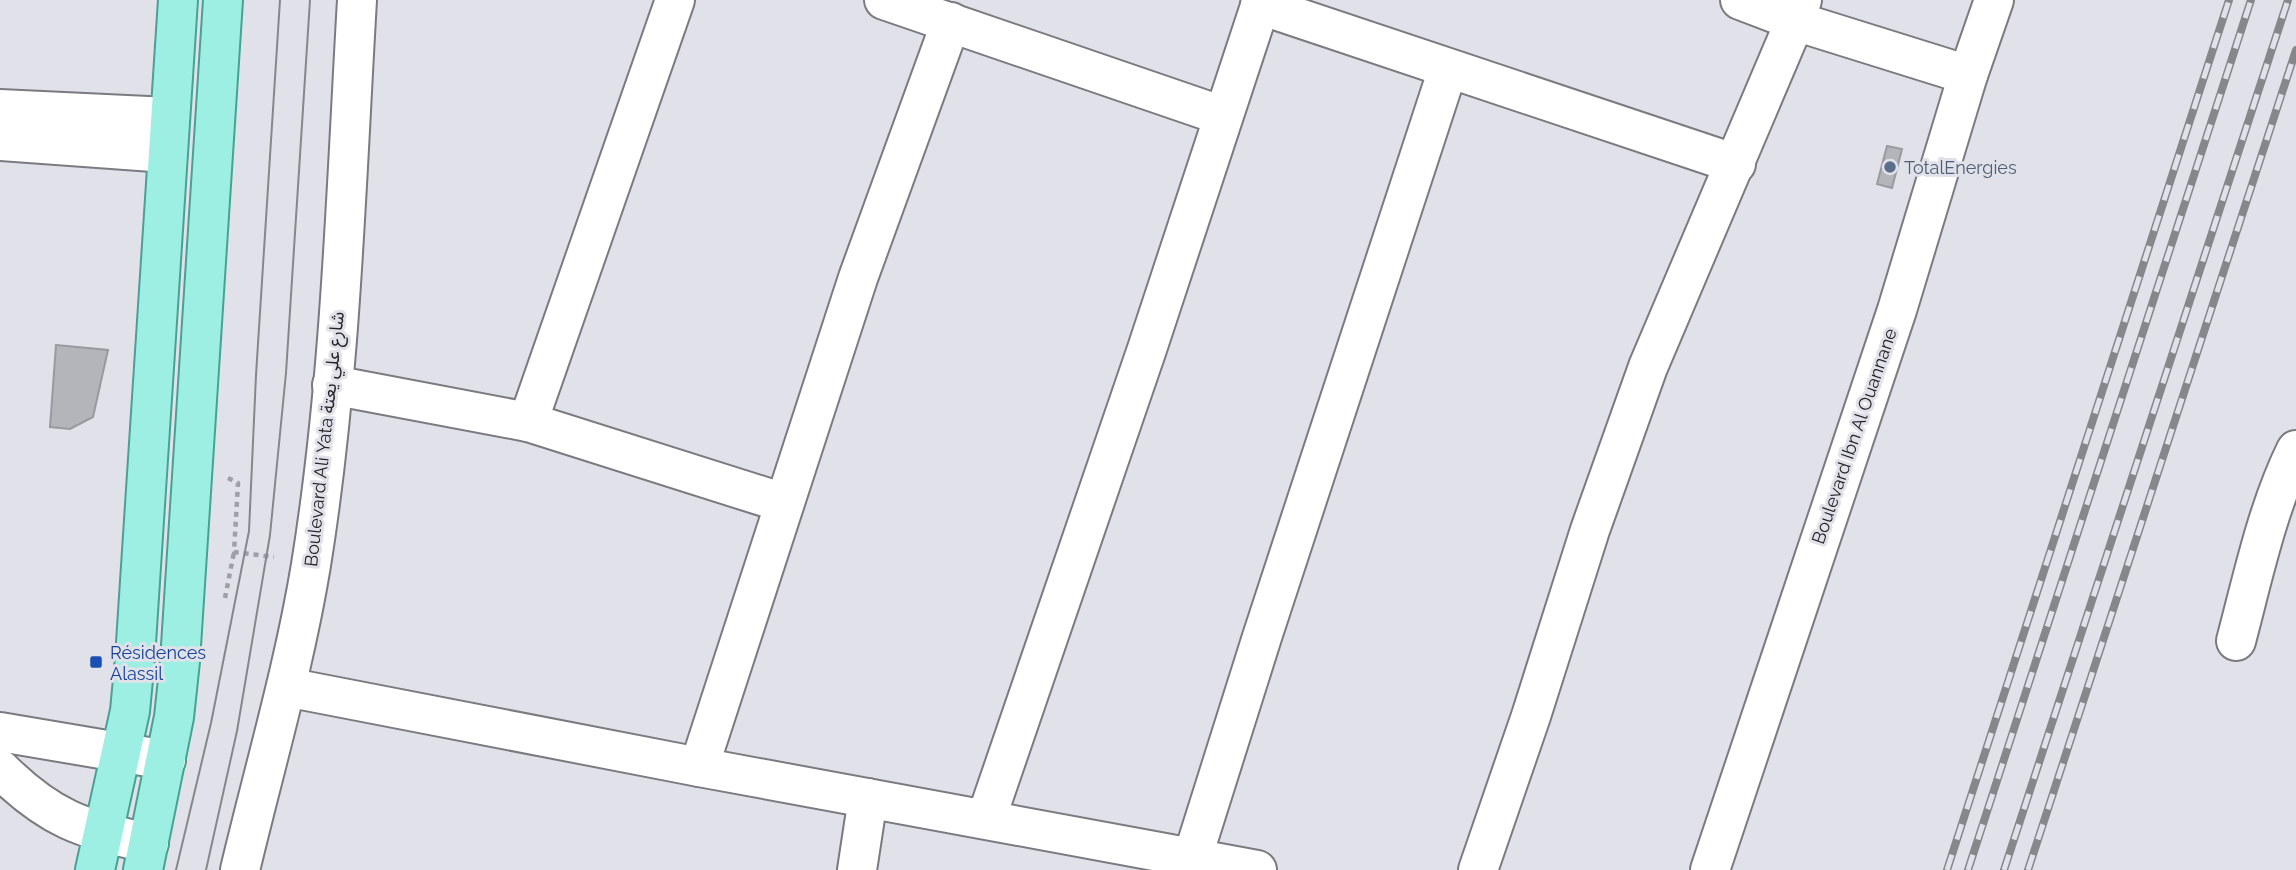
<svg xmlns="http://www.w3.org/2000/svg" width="2296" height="870" font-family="Raleway,'Noto Sans Arabic',sans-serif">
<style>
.building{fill:#b4b5bb;stroke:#999aa0;stroke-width:2}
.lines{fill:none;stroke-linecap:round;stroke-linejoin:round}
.minor-casing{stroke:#7a7b80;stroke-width:42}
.major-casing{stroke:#49a194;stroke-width:42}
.path{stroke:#9f9fa5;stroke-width:4.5;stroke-dasharray:5 5;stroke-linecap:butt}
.minor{stroke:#fff;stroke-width:38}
.major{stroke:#9eefe3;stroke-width:38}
.tram{stroke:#86878b;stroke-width:2}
.rail-casing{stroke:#86878b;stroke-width:8}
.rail{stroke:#e1e2e9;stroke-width:5;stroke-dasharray:16;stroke-linecap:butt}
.service-dot{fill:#5c6f8a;stroke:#e1e2e9;stroke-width:2.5}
.transit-dot{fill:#1a4fb4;stroke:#e1e2e9;stroke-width:2.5}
.labels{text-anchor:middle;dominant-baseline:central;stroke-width:6;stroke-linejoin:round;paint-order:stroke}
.service-label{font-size:18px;fill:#4e5e75;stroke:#e1e2e9;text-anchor:start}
.street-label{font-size:18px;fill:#242426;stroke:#e1e2e9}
.transit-label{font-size:18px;fill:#164399;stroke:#e1e2e9;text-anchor:start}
</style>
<rect width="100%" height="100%" fill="#e1e2e9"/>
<!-- building -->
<g class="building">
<polygon points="1887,146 1902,149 1892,188 1877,184"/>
<polygon points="56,345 108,350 93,417 70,429 50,427"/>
</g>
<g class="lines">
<!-- minor casing -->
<g class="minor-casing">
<g id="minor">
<polyline points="884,0 1223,116"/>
<polyline points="1740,0 1795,21 1968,75"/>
<polyline points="1260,5 1736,164"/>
<polyline points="0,109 169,117"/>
<polyline points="0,141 167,153"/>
<polyline points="332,385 528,422 784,503"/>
<polyline points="528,422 675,0"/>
<path d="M2236 641C2253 577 2267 509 2296 450"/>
<polyline points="286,687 699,767 1257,870"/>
<polyline points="0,732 166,760"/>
<polyline points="699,767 858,278 951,22"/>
<path d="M0 769C49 818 83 830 149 843"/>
<polyline points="986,819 1147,349 1262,0"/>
<polyline points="1192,859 1262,637 1448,69"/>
<path d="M240 870C264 769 294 668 311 565 341 379 346 188 357 0"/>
<polyline points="857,870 868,798"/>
<polyline points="1478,870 1531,716 1590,530 1648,367 1795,21 1802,0"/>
<polyline points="1710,870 1897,310 1968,75 1994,0"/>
</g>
</g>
<!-- major casing -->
<g class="major-casing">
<g id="major">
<polyline points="95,870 130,711 135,658 178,0"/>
<polyline points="143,870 174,717 180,661 223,0"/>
</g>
</g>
<!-- path -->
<g class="path">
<polyline points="228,478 238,483 234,552 274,557"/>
<polyline points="225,598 234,552"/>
</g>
<!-- minor -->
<use href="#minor" class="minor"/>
<!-- major -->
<use href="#major" class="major"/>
<!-- tram -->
<g class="tram">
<polyline points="176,870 211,723 249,531 256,375 280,0"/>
<polyline points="206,870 237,731 270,535 286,373 310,0"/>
</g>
<!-- rail casing -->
<g class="rail-casing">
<g id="rail">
<polyline points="1947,870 2229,0"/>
<polyline points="1968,870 2251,0"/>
<polyline points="2004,870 2288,0"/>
<polyline points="2028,870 2296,50"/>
</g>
</g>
<!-- rail -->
<use href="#rail" class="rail"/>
</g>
<!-- markers -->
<circle class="service-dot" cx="1890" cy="167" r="7"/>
<rect class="transit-dot" x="89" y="655" width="14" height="14" rx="3.5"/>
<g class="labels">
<!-- service labels -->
<g class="service-label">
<text x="1904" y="167">TotalEnergies</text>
</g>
<!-- street labels -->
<g class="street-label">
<text transform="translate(1854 436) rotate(-71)">Boulevard Ibn Al Ouannane</text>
<text transform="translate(324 439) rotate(-84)">Boulevard Ali Yata شارع علي يعتة</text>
</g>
<!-- transit labels -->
<g class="transit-label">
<text x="110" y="652">Résidences<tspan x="110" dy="21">Alassil</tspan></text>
</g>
</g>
</svg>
